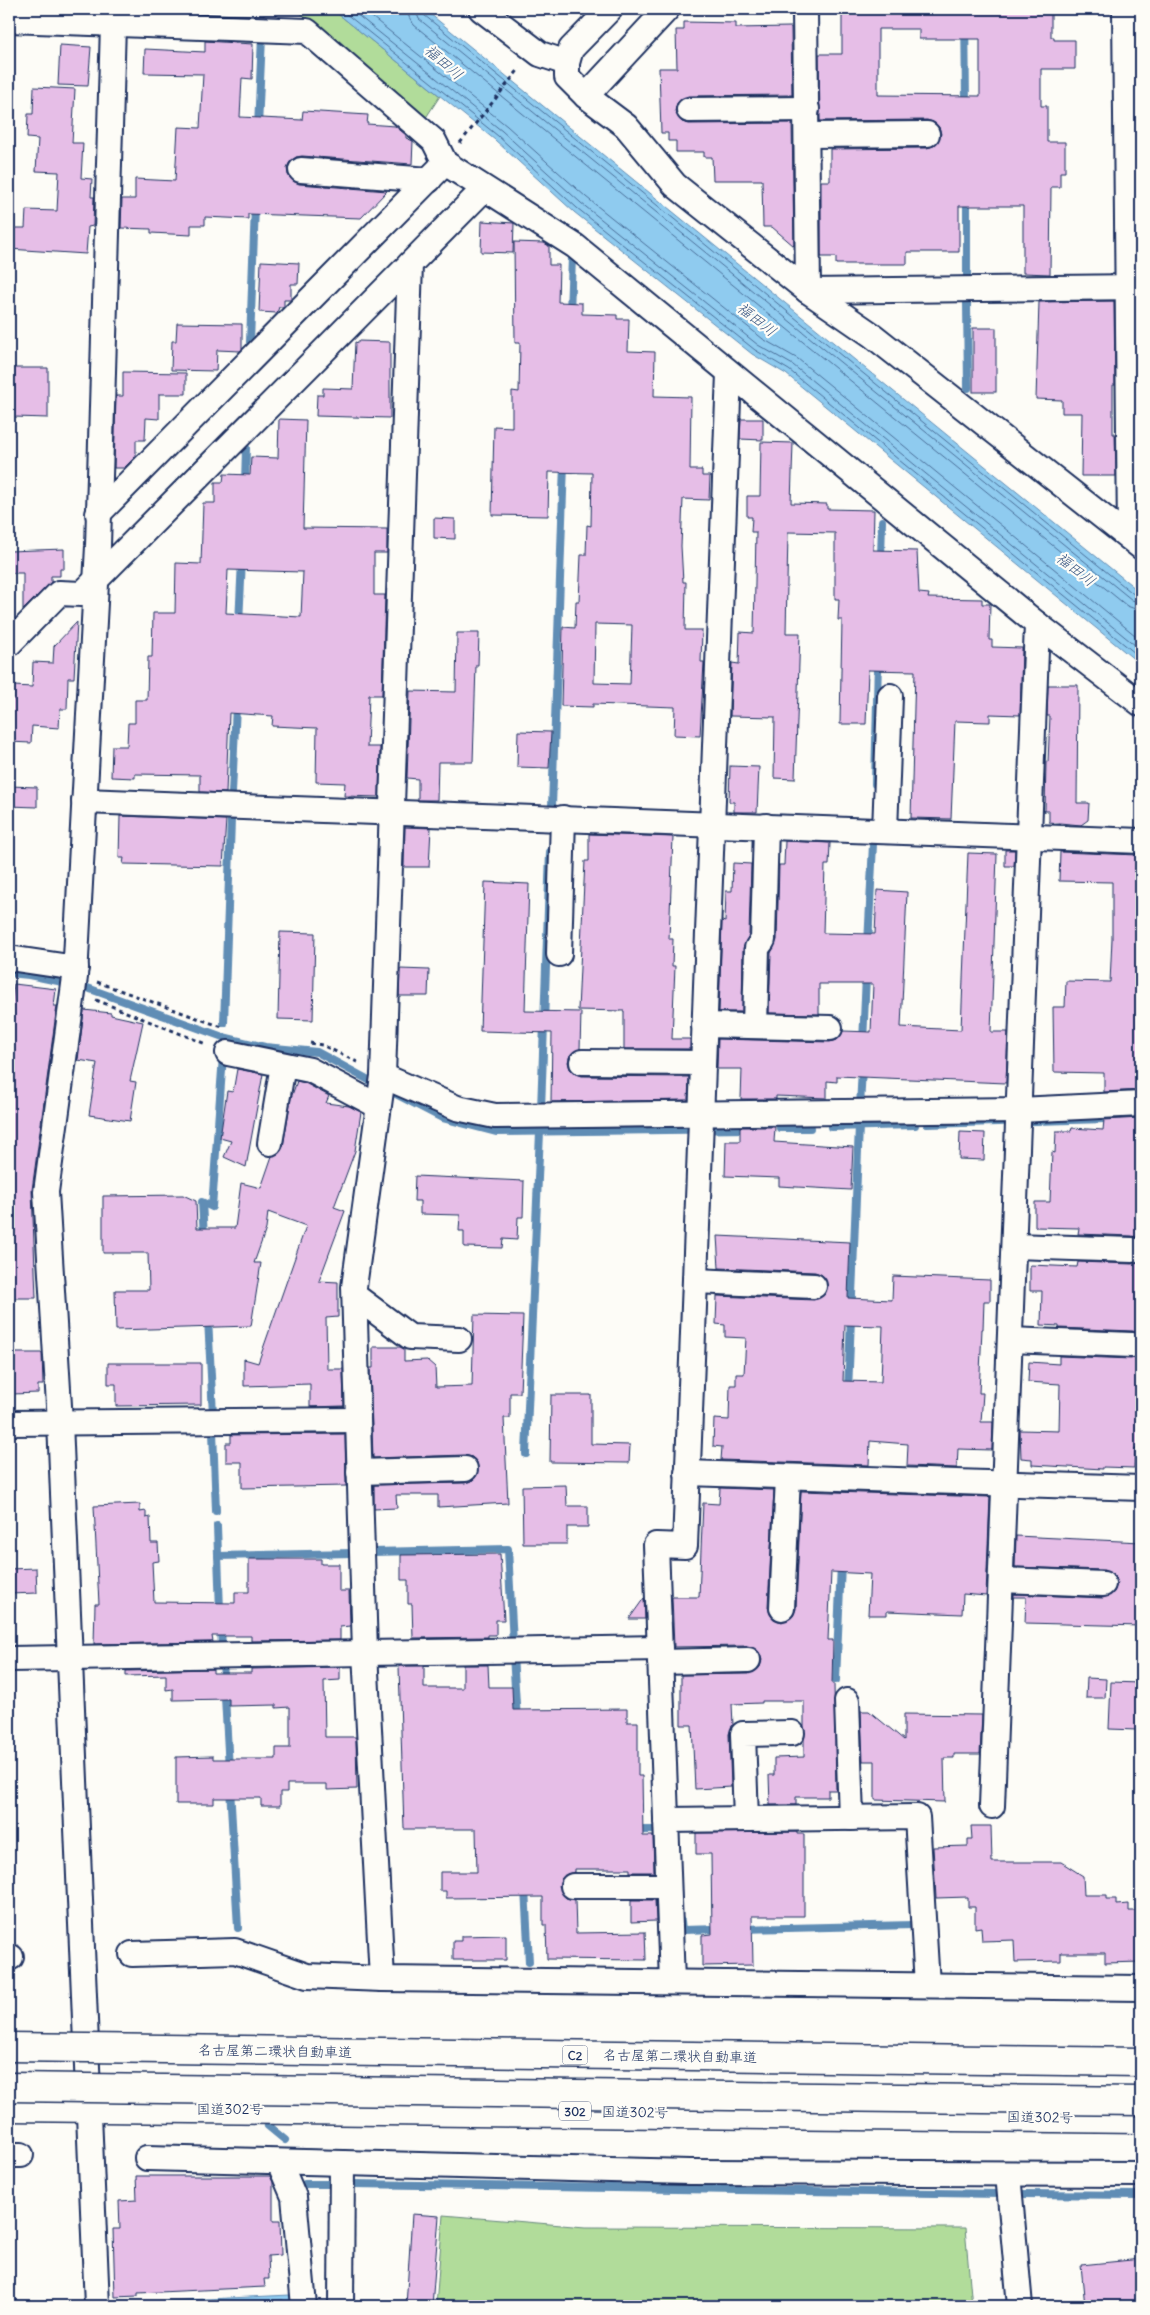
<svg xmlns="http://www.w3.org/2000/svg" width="1150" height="2315" font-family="Delius,'Klee One',sans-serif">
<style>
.green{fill:#b1dc9a;stroke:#66867c}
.water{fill:#8fcbef;stroke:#618db5}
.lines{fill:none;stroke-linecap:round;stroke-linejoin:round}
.shore{stroke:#496d98;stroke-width:1}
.stream{stroke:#618db5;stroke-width:8}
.building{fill:#e6bee7;stroke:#1b2f5e;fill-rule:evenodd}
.minor-casing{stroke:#1b2f5e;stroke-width:28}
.highway-casing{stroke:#1b2f5e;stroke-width:31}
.path{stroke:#1b2f5e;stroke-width:3;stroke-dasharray:4 4;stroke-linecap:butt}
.minor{stroke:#fdfcf7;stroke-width:24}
.highway{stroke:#fdfcf7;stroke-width:28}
.highway-bridge-casing{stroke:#1b2f5e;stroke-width:31;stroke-linecap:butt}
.highway-bridge{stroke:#fdfcf7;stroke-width:28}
.labels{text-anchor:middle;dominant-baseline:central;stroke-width:4.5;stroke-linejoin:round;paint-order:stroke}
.shield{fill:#fdfcf7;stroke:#5f6c8c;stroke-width:1}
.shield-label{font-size:12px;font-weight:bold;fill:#1b2f5e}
.street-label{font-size:14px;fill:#1b2f5e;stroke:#fdfcf7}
.water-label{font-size:15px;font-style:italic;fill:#385682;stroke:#fdfcf7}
</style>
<rect width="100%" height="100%" fill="#fdfcf7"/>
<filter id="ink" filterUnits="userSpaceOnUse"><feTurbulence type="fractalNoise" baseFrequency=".02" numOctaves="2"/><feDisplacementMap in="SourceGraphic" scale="10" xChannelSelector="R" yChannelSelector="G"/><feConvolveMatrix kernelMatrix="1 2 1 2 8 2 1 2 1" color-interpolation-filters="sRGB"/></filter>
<g filter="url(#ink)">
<!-- green -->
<g class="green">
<polygon points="298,9 332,9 440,96 425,119 298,11"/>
<polygon points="443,2215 585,2227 965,2228 972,2306 436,2306"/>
</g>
<!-- water -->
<g class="water">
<polygon points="332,9 424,9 1141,593 1141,665 786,374 752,354 574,212 495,140"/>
<polygon points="290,2295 290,2306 65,2306"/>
</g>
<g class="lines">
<!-- shore -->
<g class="shore">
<polyline points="340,9 498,136 577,208 755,350 789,370 1141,658"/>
<polyline points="350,9 502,131 581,203 758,345 793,365 1141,650"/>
<polyline points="362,9 507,126 586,197 763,339 798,359 1141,640"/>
<polyline points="408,9 409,17 414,25 1127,606 1141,611"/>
<polyline points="415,9 419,19 1132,600 1141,603"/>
<polyline points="422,9 424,15 1136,596 1141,597"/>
<polyline points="162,2306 283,2300 285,2306"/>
</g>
<!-- stream -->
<g class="stream">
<polyline points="965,9 966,105"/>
<polyline points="258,127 262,37"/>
<polyline points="967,197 967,277"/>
<polyline points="967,303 968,388"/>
<polyline points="570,313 572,257"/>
<polyline points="250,342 255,206"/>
<polyline points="245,483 246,448"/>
<polyline points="881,559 882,521"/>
<polyline points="239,623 242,560"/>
<polyline points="875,784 878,660"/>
<polyline points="232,793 236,705"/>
<polyline points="552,807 564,464"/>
<polyline points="868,944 873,844"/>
<polyline points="9,973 29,975 82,986 223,1037 265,1047 317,1052 378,1085"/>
<polyline points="224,1023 231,820"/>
<polyline points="863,1042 866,976"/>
<polyline points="390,1091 442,1118 496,1132 750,1129"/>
<polyline points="860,1107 862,1068"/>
<polyline points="541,1110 550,852"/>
<polyline points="927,1124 1141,1118"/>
<polyline points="831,1127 915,1125"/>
<polyline points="780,1128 810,1128"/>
<polyline points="204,1237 202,1202 212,1207 223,1056"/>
<polyline points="848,1391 859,1126"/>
<polyline points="207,1414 213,1414 208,1319"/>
<polyline points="213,1431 216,1511"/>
<polyline points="526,1454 540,1132"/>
<polyline points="217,1526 220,1611"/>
<polyline points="372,1552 508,1549 513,1644"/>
<polyline points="218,1556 353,1553"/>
<polyline points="221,1628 222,1648"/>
<polyline points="513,1655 517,1720"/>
<polyline points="223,1661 229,1769"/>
<polyline points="836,1680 841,1564"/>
<polyline points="230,1788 238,1928"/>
<polyline points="634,1830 657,1830"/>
<polyline points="525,1889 529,1962"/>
<polyline points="681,1921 682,1930 721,1929"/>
<polyline points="743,1929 913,1925"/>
<polyline points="268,2126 285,2140"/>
<polyline points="305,2184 329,2184"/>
<polyline points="353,2184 1000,2194"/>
<polyline points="1024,2194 1141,2195"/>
</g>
</g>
<!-- building -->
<g class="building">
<path d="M842 9H1051V37H1054V40H1075V69H1041V106H1047V142H1065V172H1060V187H1051L1050 274 1023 273V206H959V252H907V264H836V257H821V181H830V149L927 148 934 146 941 134 939 127 933 122 927 120 820 121 819 54H842ZM878 29H919V39H980V96L878 95Z"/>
<polygon points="684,22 736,23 736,28 791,27 792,95 688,96 677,103 675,111 682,122 689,124 792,123 794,246 772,227 763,227 762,180 713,180 712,157 704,157 704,152 676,152 676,141 668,141 668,133 661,133 659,68 677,68 676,30 684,30"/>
<polygon points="205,41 253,44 252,79 242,78 240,117 302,120 303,111 368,115 367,124 395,126 406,135 406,138 413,141 412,164 302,156 296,157 290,162 287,168 288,175 293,181 299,184 387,191 361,218 248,214 248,219 205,217 205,225 191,225 191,235 151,233 151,229 121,228 122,199 135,199 135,179 175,181 178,127 200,128 203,74 144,73 145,49 205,52"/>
<polygon points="60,45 91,47 88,86 58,85"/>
<polygon points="34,87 75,89 72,143 83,143 81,178 92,179 91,197 94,197 93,226 88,227 86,254 9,249 9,228 25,228 26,210 57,211 59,172 36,171 38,139 27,138 28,114 33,114"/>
<polygon points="482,221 514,223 513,253 481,252"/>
<path d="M514 242 544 243 549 246V265H559L558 302 582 303V314L617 315V319H629L628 351 655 352 654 396 691 397 690 470H702V476H710L709 500 683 499 681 546 683 582H686L685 630H702L701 662H704L700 736 674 735 675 707 593 704V707L561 706 563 627 575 628 576 601H579L581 555H586L587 525 591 526 592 473 549 472 548 516 492 515 494 426 512 427V391L519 392 520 343H515ZM595 624 632 625 630 684 594 683Z"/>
<polygon points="261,261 299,263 298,284 291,284 291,300 284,300 284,307 279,307 277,313 259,312"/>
<polygon points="1114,301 1115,385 1113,385 1113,434 1115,434 1116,476 1081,476 1082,413 1062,413 1062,400 1036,399 1039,302"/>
<polygon points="177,323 242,324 242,349 240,351 217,350 216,371 171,370 172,341 176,341"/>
<rect x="973" y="328" width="23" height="64"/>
<polygon points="358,341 390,342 390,418 316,416 317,395 323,395 323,388 353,389 355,342 358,343"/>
<polygon points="14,368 48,368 48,418 14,417"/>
<polygon points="123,372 186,373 186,394 159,394 159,419 146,418 145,440 136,440 136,456 124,468 114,468 116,396 123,396"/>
<path d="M279 419 306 420 303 528 387 529V553H374V595H385L382 695H369L367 747H380L379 797 344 796 345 783 316 782 317 728 272 726 273 716 229 713 226 793 200 792V775L135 774V778L111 777 112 746H127L128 723H135V700H147L148 657H152L153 613H175L176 563 201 564 203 503H215V482H223L224 474 250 475 251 457 278 458ZM228 570 303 572 301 617 226 613Z"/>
<polygon points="741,419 763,419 763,440 740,439"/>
<polygon points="761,442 793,443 791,503 827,504 827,509 874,510 873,550 917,551 919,593 929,594 928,598 982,599 982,604 990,604 989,640 992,640 992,647 1022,648 1020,715 990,714 990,722 955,721 951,819 911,818 915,671 868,670 866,724 840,724 842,620 838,620 839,599 835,599 835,533 788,532 786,633 800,633 795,779 774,778 775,717 730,716 732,663 739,664 740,632 754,633 756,532 751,532 752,517 747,517 747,496 760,496"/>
<polygon points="434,518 455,519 455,539 434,538"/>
<polygon points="64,549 64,569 60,569 60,576 51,576 51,582 23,610 23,573 9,573 9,551"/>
<polygon points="77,622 74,678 68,678 67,709 60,709 59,728 32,726 31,743 9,742 9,699 13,700 14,686 32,687 33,662 53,663 54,646"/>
<polygon points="457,633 479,633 478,665 476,665 473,762 438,762 437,800 418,800 418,779 407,778 410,691 456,692"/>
<polygon points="1048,685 1078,685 1077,803 1089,803 1088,820 1081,825 1049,822 1049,811 1045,811 1046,761 1048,762 1050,716 1047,716"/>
<polygon points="518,731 551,732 549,768 517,767"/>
<polygon points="730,766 759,767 757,812 734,812 734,802 729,802"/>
<polygon points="9,786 37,787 37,807 9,806"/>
<polygon points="120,816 226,820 223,866 123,864 124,858 119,858"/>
<polygon points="405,827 431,828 429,867 404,867"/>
<polygon points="589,834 673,837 669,939 673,939 672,966 675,966 672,1039 690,1039 690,1049 624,1049 624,1011 578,1010 585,861 589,861"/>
<polygon points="785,841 830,843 829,865 825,865 823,933 875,934 877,890 907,892 901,1027 961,1030 968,853 997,854 991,1032 1008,1032 1006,1083 837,1076 837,1082 827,1081 827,1098 776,1096 776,1099 741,1099 742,1069 717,1069 718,1039 830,1042 837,1040 843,1031 871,1032 873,984 819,984 819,1014 769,1013 771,953 777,940 779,865 784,865"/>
<polygon points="1005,850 1015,850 1014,866 1005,866"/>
<polygon points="1060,852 1138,855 1137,891 1141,891 1141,1090 1104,1092 1104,1073 1054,1072 1053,1007 1065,1007 1066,981 1110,982 1112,939 1112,882 1059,881"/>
<polygon points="733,863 751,864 749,935 743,948 742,1012 719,1012 722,921 725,922 726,891 732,891"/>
<polygon points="485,882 529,884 525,1011 581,1012 580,1049 570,1055 568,1062 570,1069 575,1074 582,1076 689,1077 688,1100 551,1102 552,1033 480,1031"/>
<polygon points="280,932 315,933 313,1020 278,1019"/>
<polygon points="400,969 429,970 428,996 399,996"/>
<polygon points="14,984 56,989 54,1006 57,1006 32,1190 36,1298 9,1298 9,1060 12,1032 9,1032 9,1028"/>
<polygon points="84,1010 111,1013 111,1015 143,1022 130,1081 136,1082 130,1121 89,1115 97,1063 78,1060"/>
<polygon points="237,1069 263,1074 246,1167 224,1157 231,1141 220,1138 227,1091 233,1092"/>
<polygon points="297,1081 305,1083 329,1096 326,1103 349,1106 361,1112 355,1151 334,1207 345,1211 319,1281 338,1282 338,1317 326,1318 327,1369 343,1369 344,1406 310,1407 310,1384 244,1386 244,1359 258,1363 306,1226 268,1212 266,1229 254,1263 261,1263 251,1326 116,1330 115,1290 149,1290 148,1253 103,1253 103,1196 183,1195 196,1201 197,1228 235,1228 241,1183 261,1188 272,1156 280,1152 283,1146 291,1098"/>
<polygon points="1141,1118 1141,1240 1132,1236 1078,1234 1079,1228 1035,1227 1035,1202 1050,1202 1052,1152 1055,1153 1056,1131 1071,1131 1072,1128 1103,1130 1104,1120"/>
<polygon points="740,1127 775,1127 774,1142 853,1147 851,1190 779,1186 779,1178 725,1176 726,1141 740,1141"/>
<polygon points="960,1132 985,1133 984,1160 959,1159"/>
<polygon points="415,1176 524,1181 523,1217 518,1217 517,1240 503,1239 502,1248 464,1247 464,1231 459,1231 460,1215 420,1214 420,1201 414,1201"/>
<path d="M717 1236 850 1242 848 1298 892 1300 893 1276 990 1280V1301H984L983 1329H982L979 1393H983L981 1422H993L992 1450 958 1449 957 1468 907 1466 908 1444 870 1441 869 1465 721 1460 722 1447 713 1446 714 1419 729 1420 730 1385H736V1374H744L746 1338 725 1337V1325L716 1324 717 1296 814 1300 825 1294 828 1286 822 1275 815 1272 719 1268ZM845 1325 883 1326 881 1382 843 1381Z"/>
<polygon points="1141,1260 1141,1335 1133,1331 1059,1328 1059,1326 1041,1325 1042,1291 1030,1291 1030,1265 1077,1267 1078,1262 1132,1264"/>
<polygon points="474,1315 523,1316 520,1393 510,1393 510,1418 504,1418 508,1503 438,1507 438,1495 396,1495 397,1508 374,1509 374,1485 465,1483 473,1480 477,1475 477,1462 472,1457 465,1455 373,1458 370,1368 373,1368 373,1347 400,1347 404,1349 404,1361 427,1360 435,1367 436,1387 472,1386"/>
<polygon points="12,1353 42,1353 43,1385 38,1385 38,1393 12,1394"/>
<polygon points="1141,1355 1141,1449 1135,1449 1134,1468 1103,1467 1103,1469 1032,1465 1032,1459 1021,1458 1020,1430 1059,1431 1060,1384 1028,1382 1029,1362 1059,1364 1059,1356 1131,1359"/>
<polygon points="108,1363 201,1363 201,1405 116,1406 116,1384 108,1384"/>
<polygon points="551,1395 591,1395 591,1444 630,1445 629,1463 550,1462"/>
<polygon points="345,1434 346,1486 242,1488 242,1462 226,1462 226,1443 231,1443 231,1435"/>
<polygon points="566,1485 567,1506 588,1506 588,1527 567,1527 567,1544 523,1544 522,1486"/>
<polygon points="720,1488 774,1490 768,1607 770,1614 774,1619 782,1622 793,1616 796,1609 801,1491 990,1497 986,1596 963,1594 962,1614 887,1611 887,1615 868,1615 870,1574 831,1572 828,1640 833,1640 832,1684 834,1684 836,1790 828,1790 828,1797 796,1797 796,1805 770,1805 769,1775 774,1775 774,1758 804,1757 804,1701 762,1701 762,1703 732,1704 733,1725 729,1734 731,1787 695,1789 692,1725 681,1725 681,1675 749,1674 760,1667 762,1660 759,1652 748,1646 674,1647 672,1597 699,1597 703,1503 719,1504"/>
<polygon points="140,1504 140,1512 146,1511 146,1518 150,1517 151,1543 158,1543 159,1561 152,1562 154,1602 235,1603 235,1592 249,1592 249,1559 321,1559 321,1564 339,1564 339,1591 349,1591 350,1626 340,1627 340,1640 251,1641 251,1636 212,1636 213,1642 94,1644 95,1604 99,1604 94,1506"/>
<polygon points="1016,1536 1141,1542 1141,1626 1025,1623 1026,1597 1014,1597 1014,1594 1103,1598 1114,1592 1117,1584 1115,1577 1104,1570 1015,1567"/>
<polygon points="500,1554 504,1620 496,1620 496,1635 488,1635 488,1637 413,1638 412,1604 408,1604 408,1580 401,1580 401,1555"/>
<polygon points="36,1568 37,1593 9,1594 9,1569"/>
<polygon points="644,1598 645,1619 629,1619"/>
<polygon points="463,1665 488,1665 489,1687 512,1687 513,1710 627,1709 627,1722 638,1722 638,1776 642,1776 643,1836 653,1836 654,1872 630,1872 630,1869 575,1869 575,1872 567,1874 561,1879 559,1886 566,1898 575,1900 576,1933 645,1932 646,1960 547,1959 546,1925 543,1925 543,1897 446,1898 446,1891 440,1891 440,1872 477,1872 476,1829 404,1829 399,1666 424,1666 424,1688 463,1688"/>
<polygon points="340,1667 340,1680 324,1681 325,1737 356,1737 357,1789 327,1790 327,1784 287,1784 287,1792 280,1792 280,1806 261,1806 261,1798 214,1798 214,1804 176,1804 176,1757 213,1756 213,1759 276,1759 276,1748 290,1748 290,1707 276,1708 276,1705 229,1706 229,1699 173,1700 173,1689 166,1690 166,1675 126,1676 126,1671 213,1669 213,1673 251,1673 251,1669"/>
<polygon points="1087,1678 1106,1679 1105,1698 1086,1698"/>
<polygon points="1111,1682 1139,1683 1137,1730 1109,1729"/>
<polygon points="861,1711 869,1711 904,1740 904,1714 982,1715 980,1754 954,1754 954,1758 944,1758 945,1802 875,1800 875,1761 863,1761"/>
<polygon points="971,1826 991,1826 992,1862 1061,1862 1083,1876 1084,1895 1107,1895 1107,1899 1116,1899 1116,1905 1129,1904 1129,1911 1137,1911 1137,1932 1141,1932 1141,1962 1105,1963 1105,1953 1061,1953 1061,1961 1015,1962 1014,1940 982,1941 981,1927 975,1928 975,1907 968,1907 968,1897 936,1898 933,1847 968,1846 968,1839 972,1839"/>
<polygon points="797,1832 797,1834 804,1834 804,1916 752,1916 753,1965 702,1966 702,1935 712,1934 711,1854 696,1854 696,1833"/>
<polygon points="631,1900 655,1900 656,1921 631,1922"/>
<polygon points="506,1935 506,1960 453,1960 453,1941 461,1941 461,1936"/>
<polygon points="136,2176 270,2176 273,2182 273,2221 280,2221 281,2255 268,2256 269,2279 264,2279 265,2287 138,2293 138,2296 115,2297 113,2229 120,2229 119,2201 137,2200"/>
<polygon points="412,2214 439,2216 432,2306 406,2306"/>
<polygon points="1141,2259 1141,2306 1085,2306 1081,2265"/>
</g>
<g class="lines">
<!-- minor casing -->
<g class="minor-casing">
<g id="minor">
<polyline points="481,9 540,54 567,63"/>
<polyline points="610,9 571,49 567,63 567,77 586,96 626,126 675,185 808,291 872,335 1141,547"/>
<polyline points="805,9 808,291"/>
<polyline points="1125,9 1130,538"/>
<polyline points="9,20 307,31 434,141 445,163 575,246 1037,624 1141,704"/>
<polyline points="586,96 667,9"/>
<polyline points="689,110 807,109"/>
<polyline points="807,135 927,134"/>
<polyline points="301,170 429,180"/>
<polyline points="808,291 1141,287"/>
<polyline points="98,514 445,163"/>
<polyline points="9,644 59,593 82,594 410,264"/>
<polyline points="84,801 1141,841"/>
<polyline points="885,831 890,696"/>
<polyline points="559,954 563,818"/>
<polyline points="9,958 76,968"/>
<polyline points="704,1025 830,1028"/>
<polyline points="755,1026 757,948 763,940 766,826"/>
<polyline points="228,1053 310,1070 378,1106"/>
<polyline points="582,1062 703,1063"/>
<polyline points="383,1076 457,1108 495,1116 1019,1110 1141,1104"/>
<polyline points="270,1143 283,1065"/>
<polyline points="1014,1246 1132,1250"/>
<polyline points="695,1281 814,1286"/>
<polyline points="355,1296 410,1337 459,1339"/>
<polyline points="1010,1340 1132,1345"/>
<polyline points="9,1423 357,1420"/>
<polyline points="359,1472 465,1469"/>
<polyline points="687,1473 1141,1488"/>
<polyline points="1001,1580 1103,1584"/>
<polyline points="782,1608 788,1477"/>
<polyline points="9,1659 660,1648"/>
<polyline points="660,1662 748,1660"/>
<polyline points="847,1701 851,1818"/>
<polyline points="992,1806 1037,624"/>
<polyline points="746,1819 743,1734 792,1733"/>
<polyline points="666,1820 917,1817 927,1985"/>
<polyline points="573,1886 668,1886"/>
<polyline points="132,1954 235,1951 307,1976 382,1979 1141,1988"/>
<polyline points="9,1957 11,1957"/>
<polyline points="382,1979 365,1652 354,1287 383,1076 410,264 484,189"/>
<polyline points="672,1982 656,1545 685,1546 729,373"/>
<polyline points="9,2155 21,2155"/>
<polyline points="147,2158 689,2172 1141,2174"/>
<polyline points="279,2162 294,2197 304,2306"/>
<polyline points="1008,2174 1020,2306"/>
<polyline points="97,2306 60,1422 46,1192 75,977 98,546 113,24"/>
<polyline points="341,2306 342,2163"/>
</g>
</g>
<!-- highway casing -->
<g class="highway-casing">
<polyline id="highway" points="9,2107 1141,2119"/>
</g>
<!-- path -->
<g class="path">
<polyline points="460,143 520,68"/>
<polyline points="97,982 225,1028"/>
<polyline points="96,1000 206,1044"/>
<polyline points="310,1043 322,1045 359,1063"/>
</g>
<!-- minor -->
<use href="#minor" class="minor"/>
<!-- highway -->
<use href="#highway" class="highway"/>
<!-- highway-bridge casing -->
<g class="highway-bridge-casing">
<g id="highway-bridge">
<polyline points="9,2047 1141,2062"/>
<polyline points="9,2087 1141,2101"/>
</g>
</g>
<!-- highway-bridge -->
<use href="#highway-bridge" class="highway-bridge"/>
</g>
</g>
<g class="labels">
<!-- shield labels -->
<g class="shield">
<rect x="562.5" y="2045.5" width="25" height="19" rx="4"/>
<rect x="559" y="2101.5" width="32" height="19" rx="4"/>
</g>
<g class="shield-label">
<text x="575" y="2055">C2</text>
<text x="575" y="2111">302</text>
</g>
<!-- street labels -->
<g class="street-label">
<text transform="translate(275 2051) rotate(1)">名古屋第二環状自動車道</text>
<text transform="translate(680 2056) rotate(1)">名古屋第二環状自動車道</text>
<text x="230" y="2109">国道302号</text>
<text transform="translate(635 2112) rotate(1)">国道302号</text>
<text transform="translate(1040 2117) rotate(1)">国道302号</text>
</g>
<!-- water labels -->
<g class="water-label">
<text transform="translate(444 62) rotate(41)">福田川</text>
<text transform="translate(757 319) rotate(38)">福田川</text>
<text transform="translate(1076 569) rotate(38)">福田川</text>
</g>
</g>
<!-- margin -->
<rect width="1150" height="2315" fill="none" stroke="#fdfcf7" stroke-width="30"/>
<rect x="15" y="15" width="1120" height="2285" fill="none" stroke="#1b2f5e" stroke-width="2" filter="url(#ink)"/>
</svg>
